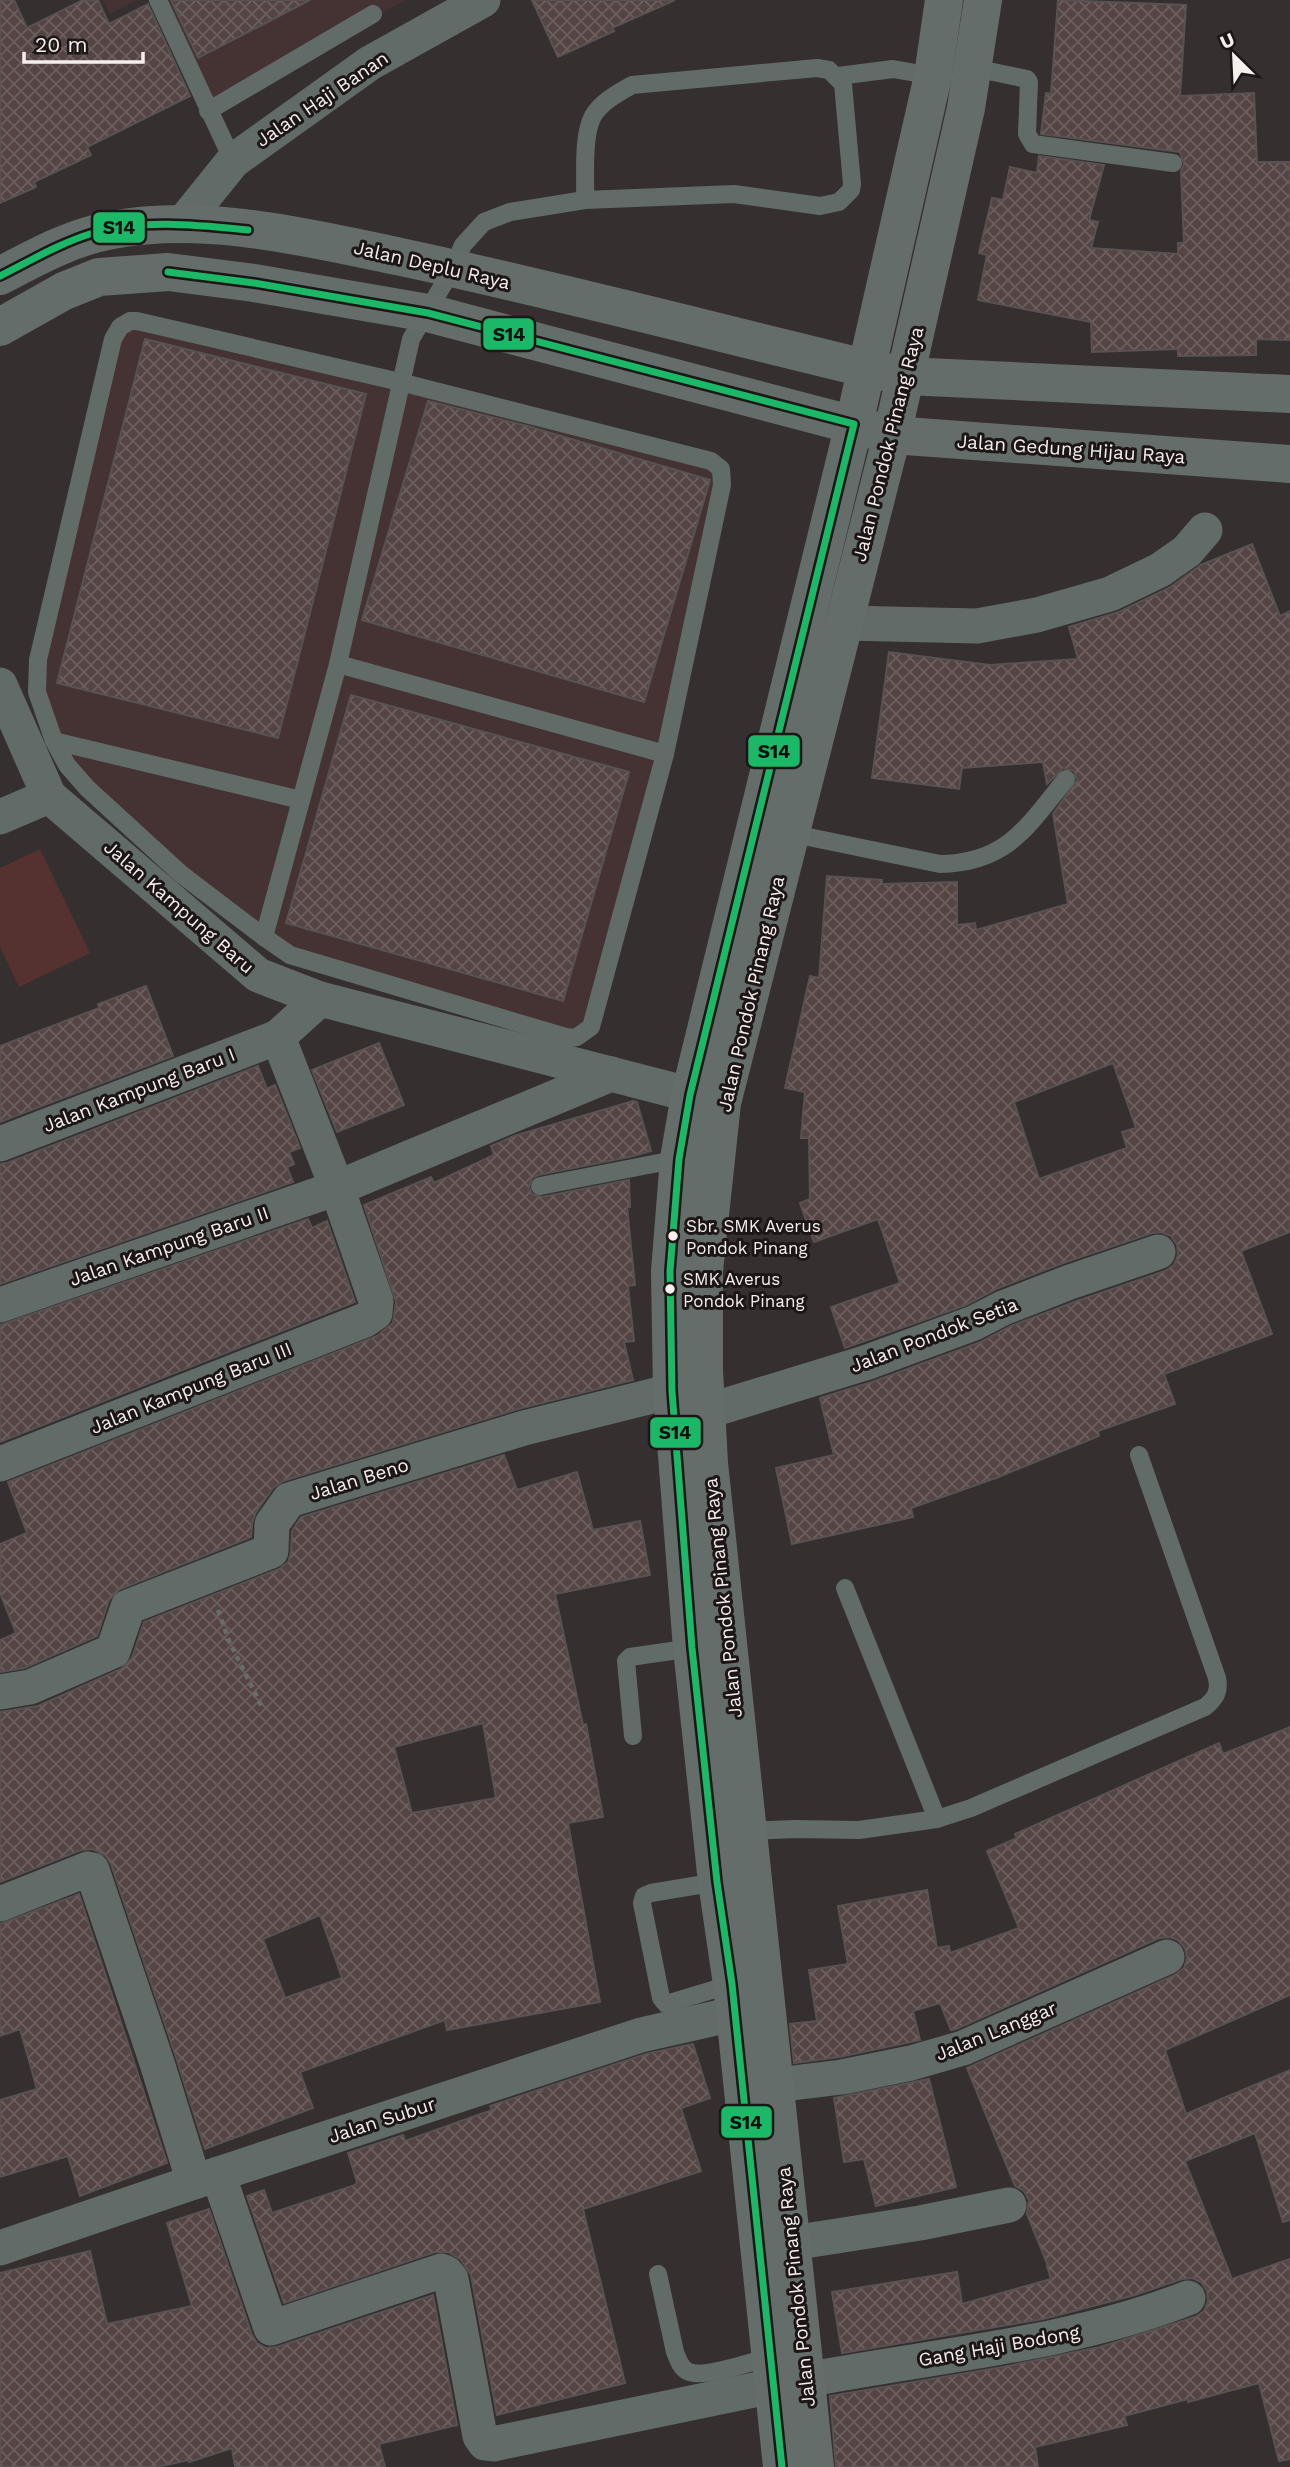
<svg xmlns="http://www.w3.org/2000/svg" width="1290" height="2467" font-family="'Work Sans',sans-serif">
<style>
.built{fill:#453232}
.garden{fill:#553130}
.building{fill:url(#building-cross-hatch);stroke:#585252;stroke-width:2;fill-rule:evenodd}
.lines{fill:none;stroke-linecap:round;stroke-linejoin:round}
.path{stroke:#696d6a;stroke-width:4.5;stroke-dasharray:5 5;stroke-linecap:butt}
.lane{stroke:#616b67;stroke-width:18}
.street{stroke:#616b67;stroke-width:35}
.secondary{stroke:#646d69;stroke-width:38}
.bus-1-casing{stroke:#1c1616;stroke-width:12}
.bus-1{stroke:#1ab867;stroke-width:7}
.bus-dot{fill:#f7efee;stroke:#1c1616;stroke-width:2.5}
.labels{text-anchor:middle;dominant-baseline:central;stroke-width:6;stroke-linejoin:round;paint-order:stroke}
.bus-label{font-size:17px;fill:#f7efee;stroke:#1c1616;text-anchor:start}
.street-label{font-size:19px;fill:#f7efee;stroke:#1c1616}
.line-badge{stroke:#1c1616;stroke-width:2.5}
.pale-badge-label{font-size:19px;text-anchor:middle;font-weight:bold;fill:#111}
</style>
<defs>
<pattern id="building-cross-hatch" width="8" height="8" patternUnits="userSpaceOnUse" patternTransform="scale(1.75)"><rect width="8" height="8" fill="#544"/><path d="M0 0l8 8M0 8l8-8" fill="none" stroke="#6e5f5f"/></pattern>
</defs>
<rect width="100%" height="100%" fill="#362f2f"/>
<!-- built -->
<g class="built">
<polygon points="103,0 137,0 110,14"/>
<polygon points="152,0 406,0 207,106"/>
<polygon points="130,321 711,461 722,485 591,1027 577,1037 290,955 87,788 54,741 38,660 113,339"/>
</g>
<!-- garden -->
<polygon class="garden" points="40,849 90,953 19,987 0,947 0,868"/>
<!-- building -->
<g class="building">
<polygon points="0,0 14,0 27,28 83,0 98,0 109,24 148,4 190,96 87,147 91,155 34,182 36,187 0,203"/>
<polygon points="171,0 310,0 198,58"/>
<polygon points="532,0 675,0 612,28 614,31 558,57"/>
<polygon points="1058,0 1186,5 1180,96 1254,93 1257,162 1290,162 1290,340 1256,339 1256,355 1178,356 1178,349 1092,352 1091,322 978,300 987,255 979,253 992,198 1003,200 1010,167 1037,173 1039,156 1104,165 1089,220 1098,222 1091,248 1178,254 1178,243 1184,243 1181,171 1184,164 1180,152 1041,134 1046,93 1051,94"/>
<polygon points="145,339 366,394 278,738 57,683"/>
<polygon points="428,401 527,426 710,480 644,702 362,620"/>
<path d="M1252 544 1280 616 1290 611V1232L1241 1251 1272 1334 1164 1374 1175 1404 1098 1431 1099 1436 996 1478 911 1508 913 1517 792 1544 776 1468 834 1455 820 1398 872 1382 981 1342 1011 1326 1077 1301 1165 1271 1174 1265 1178 1255 1177 1245 1171 1236 1161 1232 1152 1233 1063 1263 996 1289 966 1305 845 1348 831 1307 900 1283 878 1219 814 1242 800 1203 810 1199 809 1138H801L805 1092 785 1088 810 976 819 978 827 876 882 880V884L957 882V925L975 923 976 930 1068 904 1053 814 1077 780 1074 771 1063 768 1047 784 1043 762 962 768 959 789 872 778 889 652 990 665 1078 659 1069 627 1119 612 1169 588 1201 565ZM1113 1063 1136 1128 1122 1132 1127 1148 1039 1179 1014 1102Z"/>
<polygon points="351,695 629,772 563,1001 286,923"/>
<polygon points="146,986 173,1056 0,1122 0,1046 99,1008 98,1004"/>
<polygon points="379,1043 404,1105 337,1132 312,1070"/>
<polygon points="258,1066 267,1089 275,1085 300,1148 289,1152 294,1164 287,1167 293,1182 0,1284 0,1164 7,1163"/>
<polygon points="633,1101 637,1102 651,1151 629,1157 538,1175 532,1178 529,1187 532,1194 542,1197 629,1180 630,1207 627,1207 635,1285 628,1286 634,1341 624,1342 633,1380 518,1409 283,1481 273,1488 256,1512 252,1523 251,1537 120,1589 109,1600 97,1636 24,1668 0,1672 0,1640 16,1633 0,1593 0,1544 27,1533 8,1482 377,1336 393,1323 396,1302 364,1205 431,1177 434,1183 494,1155 491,1146 514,1136"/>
<polygon points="308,1219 312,1228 327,1221 355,1302 0,1442 0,1325"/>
<path d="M504 1455 517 1490 577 1472 593 1530 640 1521 650 1575 555 1594 583 1725 586 1724 603 1817 568 1823 600 2002 447 2030 445 2020 300 2072 313 2108 205 2149 176 2057 111 1864 106 1856 93 1849 81 1850 0 1882V1712L38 1706 121 1669 132 1658 144 1622 279 1569 288 1562 291 1552 292 1531 301 1517ZM483 1723 496 1798 412 1813 394 1747ZM320 1915 342 1978 285 1998 263 1939Z"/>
<polygon points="1290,1727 1290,1995 1165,2050 1186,2114 1290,2070 1290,2220 1283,2222 1255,2133 1185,2161 1232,2279 1290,2259 1290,2459 1279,2461 1259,2383 1188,2402 1188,2399 1124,2416 1127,2425 1035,2447 1038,2467 836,2467 830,2396 1003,2367 1100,2347 1195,2317 1204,2311 1208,2301 1207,2291 1201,2282 1192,2278 1182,2279 1135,2295 1043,2319 842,2353 832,2292 957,2272 962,2304 1051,2279 1047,2266 1048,2266 1027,2214 1029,2200 1024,2191 1015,2186 967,2068 1175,1975 1184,1968 1187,1958 1185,1948 1178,1940 1170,1937 1159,1938 956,2029 951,2030 940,2003 913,2011 920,2040 839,2057 794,2063 790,2024 817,2021 809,1970 848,1964 838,1906 927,1890 937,1948 949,1946 950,1953 1019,1928 987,1851 1017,1838 1015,1834 1219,1743 1223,1754"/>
<polygon points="79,1894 167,2163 80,2196 68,2156 0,2177 0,2100 37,2089 20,2029 0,2036 0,1924"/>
<polygon points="693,2044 710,2098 681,2108 701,2171 583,2209 625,2383 497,2415 471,2275 461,2260 448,2252 435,2252 284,2303 247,2196 264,2190 272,2213 355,2185 357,2182 348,2153 403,2135 405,2141 492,2110 490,2106 646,2054"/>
<polygon points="929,2079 956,2187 876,2206 864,2159 844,2162 834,2098"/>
<polygon points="209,2209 252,2335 257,2343 266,2348 277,2347 433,2295 457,2425 379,2444 385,2467 235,2467 232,2448 189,2462 189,2460 157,2467 0,2467 0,2273 90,2251 107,2324 192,2306 167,2223"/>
</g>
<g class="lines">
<!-- path -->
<polyline class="path" points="218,1610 229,1641 262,1707"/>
<!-- lane -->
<g class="lane">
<polyline points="158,0 233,161"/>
<polyline points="974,68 1027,79 1029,82 1027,134 1033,144 1173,163"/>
<polyline points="838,76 893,69 933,76"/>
<polyline points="208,111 373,14"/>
<polygon points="130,321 137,321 400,382 711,461 721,469 722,485 665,754 591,1027 577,1037 569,1038 290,955 264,937 181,874 87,788 67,765 54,741 37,692 38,660 113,339 120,327"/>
<polyline points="338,664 665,754"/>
<polyline points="54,741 301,800"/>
<path d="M789 833 940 864C1007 863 1027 827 1066 779"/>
<path d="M264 937 338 664 411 339 453 268 463 245 484 222 510 212 585 200 734 194 820 206 839 202 851 190 852 184 843 84 829 70 817 68 632 85C618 93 601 102 593 116 582 136 586 178 585 200"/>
<polyline points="540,1186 679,1159"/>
<polyline points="845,1588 937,1819"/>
<polyline points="633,1736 626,1661 630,1657 692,1648"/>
<path d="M747 1831 795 1829 859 1830 937 1819 971 1808 1205 1707C1215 1699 1220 1692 1217 1678L1139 1455"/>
<polyline points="717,1882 651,1893 644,1896 642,1903 661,1998 666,2004 732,1984"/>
<path d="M658 2274 675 2352C678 2359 680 2367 687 2371 701 2380 753 2361 770 2357"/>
</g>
<!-- street -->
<g class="street">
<polyline points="183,223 233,161 370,63 483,0"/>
<polyline points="844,623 977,626 1037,615 1110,594 1160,570 1187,551 1205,530"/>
<polyline points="0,685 49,796 258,975 320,999 719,1102"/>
<polyline points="0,817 49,796"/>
<polyline points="0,1144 278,1037"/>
<polyline points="0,1305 337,1188 611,1074"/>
<polyline points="708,1411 865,1363 974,1323 1003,1308 1070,1282 1158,1252"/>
<polyline points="0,1464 365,1320 375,1313 376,1301 337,1188 278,1037 320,999"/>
<polyline points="0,1692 30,1687 113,1651 128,1607 271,1551 272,1524 289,1500 524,1428 672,1391"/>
<polyline points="0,1904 88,1869 92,1870 157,2063 194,2182"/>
<polyline points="776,2085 842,2077 911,2063 963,2048 1167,1957"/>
<polyline points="218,2174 271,2328 441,2271 446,2273 451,2279 480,2436 485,2443 493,2444 773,2386"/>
<polyline points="792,2243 920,2223 1009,2205"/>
<polyline points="0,2248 194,2182 641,2035 764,2007"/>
<path d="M806 2380C934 2355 1065 2346 1188 2298"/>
</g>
<!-- secondary -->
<g class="secondary">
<path d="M0 276C36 257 72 237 112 230 206 212 309 238 401 257 556 290 711 331 865 368L906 376 1290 394"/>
<polyline points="0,327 64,291 99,277 168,272 254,283 428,313 892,435 1290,464"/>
<polyline points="782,2467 732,1984 717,1882 692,1648 672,1391 670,1271 679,1159 690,1095 854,424 933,76 944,0"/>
<polyline points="815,2467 709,1463 704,1370 704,1271 722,1103 892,435 966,108 983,0"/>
</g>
<!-- bus-1 casing -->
<g class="bus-1-casing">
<g id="bus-1">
<polyline points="168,272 254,283 428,313 854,424 690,1095 679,1159 670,1271 672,1391 692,1648 717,1882 732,1984 782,2467"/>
<path d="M0 276C30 261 60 243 93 233 143 219 197 225 248 230"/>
</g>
</g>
<!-- bus-1 -->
<use href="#bus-1" class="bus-1"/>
</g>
<!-- markers -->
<g class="bus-dot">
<circle cx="673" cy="1236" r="6"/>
<circle cx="670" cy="1289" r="6"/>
</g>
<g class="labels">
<!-- bus labels -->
<g class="bus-label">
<text x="686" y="1226">Sbr. SMK Averus<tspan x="686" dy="22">Pondok Pinang</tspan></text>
<text x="683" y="1279">SMK Averus<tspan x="683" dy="22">Pondok Pinang</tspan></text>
</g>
<!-- street labels -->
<g class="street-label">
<text transform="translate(322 99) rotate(-34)">Jalan Haji Banan</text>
<text transform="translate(432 265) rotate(13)">Jalan Deplu Raya</text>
<text transform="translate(888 444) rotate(-76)">Jalan Pondok Pinang Raya</text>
<text transform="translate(1071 449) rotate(4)">Jalan Gedung Hijau Raya</text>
<text transform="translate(179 907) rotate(41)">Jalan Kampung Baru</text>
<text transform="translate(751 994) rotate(-77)">Jalan Pondok Pinang Raya</text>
<text transform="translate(139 1090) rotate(-21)">Jalan Kampung Baru I</text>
<text transform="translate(169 1246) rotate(-19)">Jalan Kampung Baru II</text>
<text transform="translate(934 1335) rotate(-21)">Jalan Pondok Setia</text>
<text transform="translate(191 1388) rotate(-22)">Jalan Kampung Baru III</text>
<text transform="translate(359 1479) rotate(-17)">Jalan Beno</text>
<text transform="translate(723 1598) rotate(-96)">Jalan Pondok Pinang Raya</text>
<text transform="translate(996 2031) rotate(-22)">Jalan Langgar</text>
<text transform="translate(382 2120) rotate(-18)">Jalan Subur</text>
<text transform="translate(796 2287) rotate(-96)">Jalan Pondok Pinang Raya</text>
<text transform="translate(999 2346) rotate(-10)">Gang Haji Bodong</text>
</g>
</g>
<g class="line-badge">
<rect x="92" y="211" width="54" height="33" rx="7" fill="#1ab867"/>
<rect x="482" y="317" width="53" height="34" rx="7" fill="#1ab867"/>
<rect x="747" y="734" width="54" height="34" rx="7" fill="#1ab867"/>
<rect x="649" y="1416" width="53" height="33" rx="7" fill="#1ab867"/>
<rect x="720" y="2105" width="53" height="34" rx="7" fill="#1ab867"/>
</g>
<g class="pale-badge-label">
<text x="119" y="234">S14</text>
<text x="509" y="341">S14</text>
<text x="774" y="758">S14</text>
<text x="675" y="1439">S14</text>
<text x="746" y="2129">S14</text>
</g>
<!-- north arrow -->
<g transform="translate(1234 56) rotate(336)" stroke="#1c1616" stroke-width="5" paint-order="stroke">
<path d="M0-5L12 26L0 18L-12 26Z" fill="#f7efee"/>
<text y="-10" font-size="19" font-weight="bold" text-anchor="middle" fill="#f7efee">U</text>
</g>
<!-- scale -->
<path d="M24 52v10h119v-10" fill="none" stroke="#f7efee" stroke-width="3.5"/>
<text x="35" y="52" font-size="21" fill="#f7efee" stroke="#1c1616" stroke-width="5" paint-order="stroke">20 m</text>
</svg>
